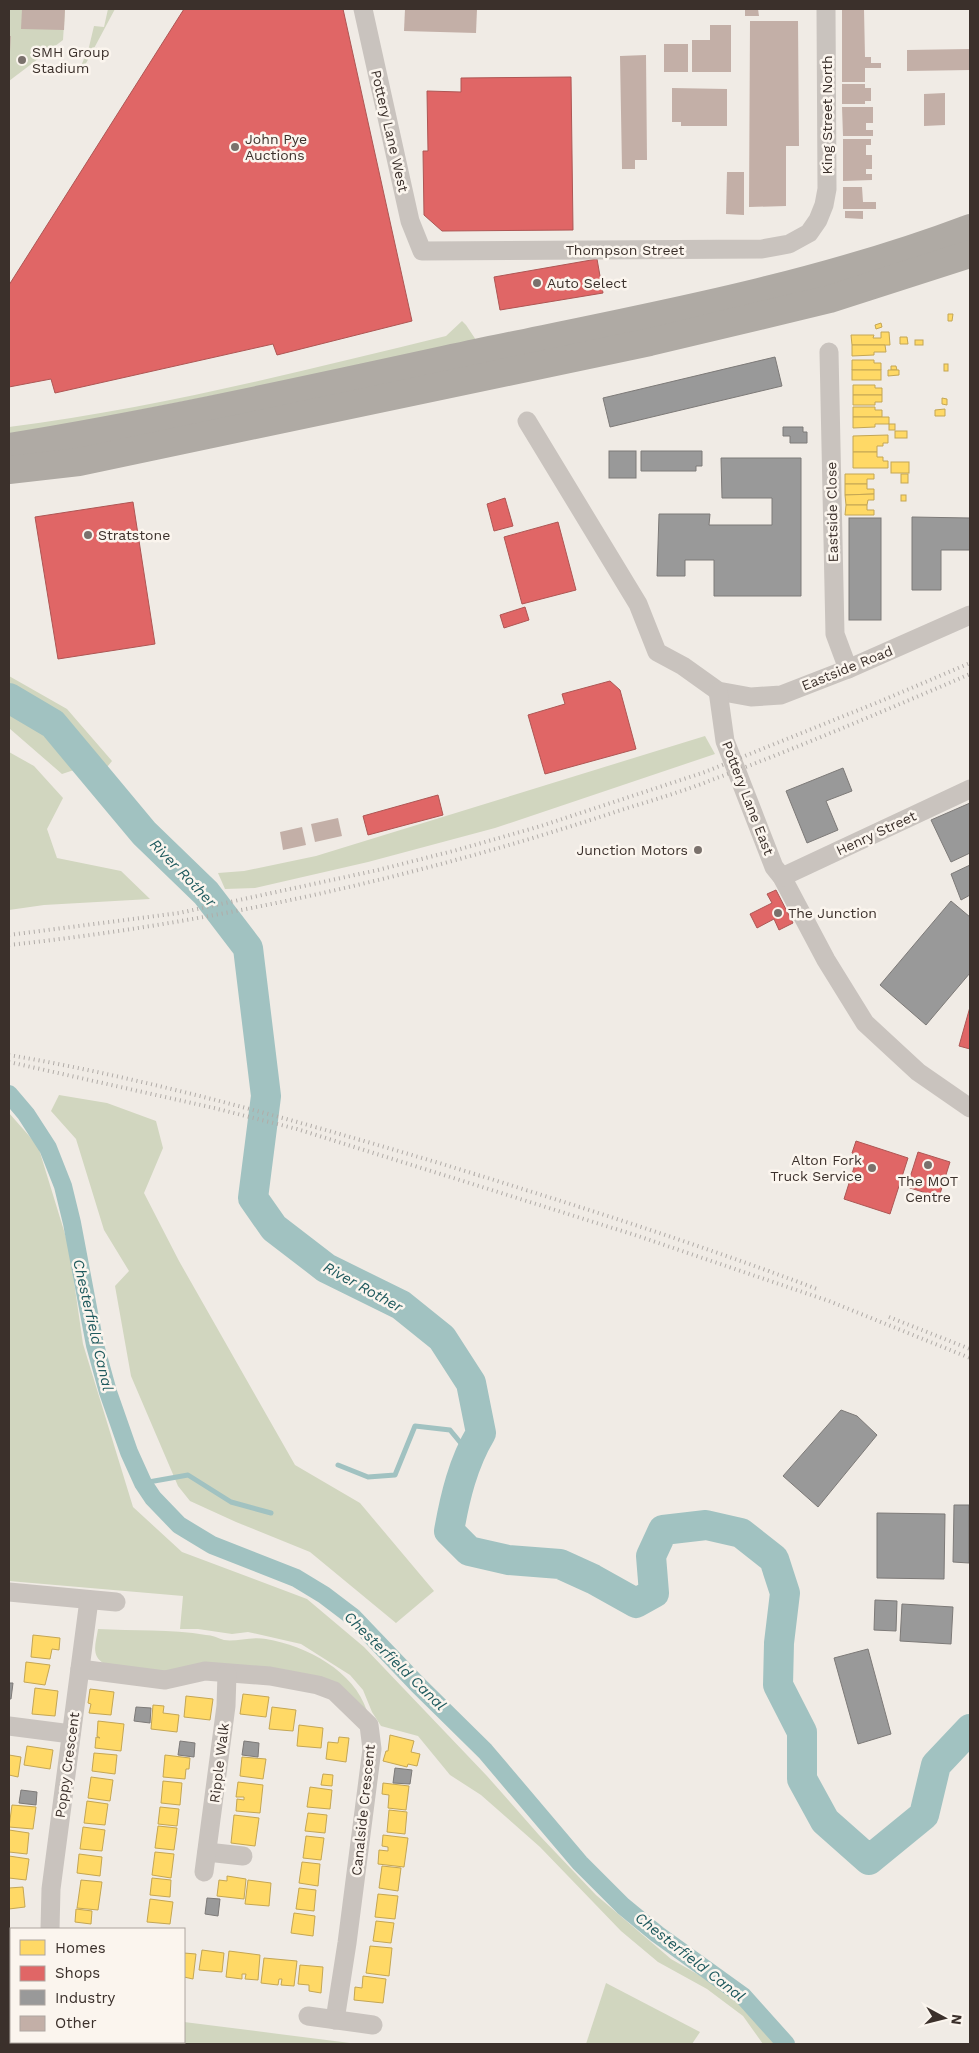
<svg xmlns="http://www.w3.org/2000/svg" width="979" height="2053" font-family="'Work Sans',sans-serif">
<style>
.green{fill:#d1d6bf}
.homes{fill:#ffd966;stroke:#c4a654}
.shops{fill:#e06666;stroke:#ae5654}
.industry{fill:#999;stroke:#7d7a78}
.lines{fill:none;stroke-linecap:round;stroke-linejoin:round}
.stream{stroke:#a1c2c1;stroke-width:5}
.canal{stroke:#a1c2c1;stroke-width:18}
.river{stroke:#a1c2c1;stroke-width:30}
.building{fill:#c3afa7}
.street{stroke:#c9c3be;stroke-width:19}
.highway{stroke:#afaaa4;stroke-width:28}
.rail{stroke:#b1aca8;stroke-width:4;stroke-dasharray:1 4;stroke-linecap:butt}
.poi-dot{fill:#7a716c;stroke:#fbf5ee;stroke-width:2}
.labels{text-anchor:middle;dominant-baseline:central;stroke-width:5;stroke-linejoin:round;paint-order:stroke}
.poi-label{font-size:14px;fill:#3b302b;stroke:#fbf5ee;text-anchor:start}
.street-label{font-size:14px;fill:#3b302b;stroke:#fbf5ee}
.water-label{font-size:15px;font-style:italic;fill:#1f5a5e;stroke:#fbf5ee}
</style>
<rect width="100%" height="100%" fill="#f0ebe5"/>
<!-- green -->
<g class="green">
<polygon points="9,9 65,9 63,40 9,81"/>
<polygon points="108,9 115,9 84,67 81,66 89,47 94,26 104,27"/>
<path d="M462 321 466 325 478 343 9 436V427C157 408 302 371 446 336Z"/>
<polygon points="9,676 67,709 112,761 93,784 74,770 62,774 9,728"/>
<polygon points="705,736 715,754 495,828 368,862 255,888 225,889 218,873 244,871 316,856"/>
<polygon points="9,752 34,766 63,798 47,829 57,858 121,871 150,899 44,905 9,910"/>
<polygon points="59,1095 107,1103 156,1121 163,1148 144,1193 179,1261 295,1465 360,1503 434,1591 396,1623 310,1552 236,1522 190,1501 178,1486 131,1376 115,1286 129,1271 104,1230 76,1139 51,1111"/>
<polygon points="9,1113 38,1146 69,1247 83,1344 133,1507 182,1552 307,1599 364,1647 487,1776 539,1835 596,1895 671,1959 739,1998 762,2022 780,2044 763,2044 743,2016 707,1989 658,1962 621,1931 540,1847 481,1795 450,1775 418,1736 381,1726 372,1712 363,1690 350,1675 301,1644 248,1632 232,1634 198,1629 180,1629 183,1596 9,1581"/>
<path d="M98 1629C133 1631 171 1629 206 1635 212 1635 218 1638 224 1640 236 1642 252 1636 266 1639 307 1646 354 1671 367 1711L342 1691 164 1673 105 1664C90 1656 96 1643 98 1629Z"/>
<polygon points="606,1983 700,2032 692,2044 586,2044"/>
<polygon points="9,2005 11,2005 11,2042 184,2042 184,2022 358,2044 9,2044"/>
</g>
<!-- homes -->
<g class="homes">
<polygon points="948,314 953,314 952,321 948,321"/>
<polygon points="881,323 882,327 876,329 875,325"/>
<polygon points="881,332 889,332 890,345 852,345 851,335 874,335 873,338 881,338"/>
<polygon points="900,337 907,337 908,344 900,344"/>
<rect x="915" y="340" width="8" height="5"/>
<polygon points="852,345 885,345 886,352 874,352 874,355 852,356"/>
<polygon points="852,360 874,360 874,363 881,363 881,370 852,370"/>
<rect x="944" y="364" width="4" height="7"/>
<polygon points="891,366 896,366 897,370 891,370"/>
<rect x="852" y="370" width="29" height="10"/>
<polygon points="888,370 899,370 899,375 888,376"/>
<polygon points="853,385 875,385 875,388 882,388 882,395 853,395"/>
<polygon points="853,395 882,395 882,402 875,402 875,405 853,405"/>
<polygon points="942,398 947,399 947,405 942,404"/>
<polygon points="853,407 875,407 875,410 882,410 882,417 853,417"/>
<polygon points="945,409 945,416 935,416 935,410"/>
<polygon points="853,417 889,417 889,424 875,424 875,427 853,428"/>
<rect x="889" y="424" width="6" height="6"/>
<rect x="895" y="431" width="12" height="7"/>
<polygon points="888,435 888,443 883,443 883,446 877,446 877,452 853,452 853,436"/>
<polygon points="853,452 877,452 877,457 883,457 883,461 888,461 888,468 853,468"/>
<rect x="891" y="462" width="18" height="11"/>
<polygon points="845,474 874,474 874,479 867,479 867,484 845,484"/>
<rect x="901" y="474" width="7" height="9"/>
<polygon points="845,484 867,484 867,489 874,489 874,494 845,495"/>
<polygon points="874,494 874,500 868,500 867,505 846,505 845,495"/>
<rect x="901" y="495" width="5" height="6"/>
<polygon points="846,505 867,505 867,510 874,510 874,515 845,515"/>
<polygon points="33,1635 60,1638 59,1650 52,1649 50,1659 31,1657"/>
<polygon points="26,1662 50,1665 45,1685 24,1682"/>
<polygon points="35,1688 58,1691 55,1716 32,1714"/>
<polygon points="90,1689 114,1692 111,1715 89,1713 91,1704 88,1703"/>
<polygon points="243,1694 269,1697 266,1717 240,1714"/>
<polygon points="186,1696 213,1699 210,1720 184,1717"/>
<polygon points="153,1705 164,1706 163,1713 179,1715 177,1732 151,1729"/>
<polygon points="272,1707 296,1710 293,1731 269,1729"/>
<polygon points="98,1721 124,1724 121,1751 95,1748 96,1737 100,1738 97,1736"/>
<polygon points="299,1725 323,1728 321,1748 297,1746"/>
<polygon points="390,1735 414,1741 411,1752 420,1754 417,1766 408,1764 407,1767 383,1761 386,1751 388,1751"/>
<polygon points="339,1737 349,1738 346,1762 326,1759 328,1742 338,1743"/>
<polygon points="27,1746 53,1750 50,1769 24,1765"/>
<polygon points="94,1753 117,1755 115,1774 92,1771"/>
<polygon points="9,1755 21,1757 18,1777 9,1775"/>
<polygon points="165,1755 190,1758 189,1769 186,1769 185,1779 163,1777"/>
<polygon points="242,1757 266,1759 263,1779 240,1776"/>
<polygon points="323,1774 333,1775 332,1786 321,1785"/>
<polygon points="91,1777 113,1780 110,1801 88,1798"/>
<polygon points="163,1781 182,1783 180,1805 161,1803"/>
<polygon points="238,1782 263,1785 260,1813 236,1811 237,1799 244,1800 244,1797 236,1797"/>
<polygon points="383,1783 409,1786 406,1810 388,1808 389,1795 382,1794"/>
<polygon points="310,1787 332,1790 330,1809 307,1807"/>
<polygon points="87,1801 108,1804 105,1825 84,1823"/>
<polygon points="12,1805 36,1807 33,1829 9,1827"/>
<polygon points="160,1807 179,1809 177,1826 158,1824"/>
<polygon points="389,1810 407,1812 405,1834 387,1832"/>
<polygon points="308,1813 327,1815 325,1833 305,1831"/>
<polygon points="234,1815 259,1818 255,1846 231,1843"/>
<polygon points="158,1826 177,1828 174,1850 155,1848"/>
<polygon points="83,1827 105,1830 102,1851 80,1849"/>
<polygon points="9,1830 29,1833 27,1854 9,1852"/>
<polygon points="383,1835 408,1838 404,1867 378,1864 379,1850 388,1851 388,1847 382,1846"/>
<polygon points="306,1836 324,1838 321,1860 303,1858"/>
<polygon points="155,1852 174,1854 171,1878 152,1875"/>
<polygon points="79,1854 102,1857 100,1876 77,1873"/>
<polygon points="9,1856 29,1859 26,1880 9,1878"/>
<polygon points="302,1862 320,1864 318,1886 299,1883"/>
<polygon points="382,1866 401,1868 398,1891 379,1888"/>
<polygon points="227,1876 246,1879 244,1899 217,1896 219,1880 227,1881"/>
<polygon points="152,1878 171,1880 170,1897 150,1895"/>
<polygon points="81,1880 102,1882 98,1910 77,1908"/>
<polygon points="248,1880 271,1883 269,1906 245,1904"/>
<polygon points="23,1887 25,1907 9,1909 9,1888"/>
<polygon points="299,1888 316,1890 314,1911 296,1909"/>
<polygon points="378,1894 398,1896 395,1919 375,1917"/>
<polygon points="150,1899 173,1902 170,1924 147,1922"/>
<polygon points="76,1909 92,1911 91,1924 75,1922"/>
<polygon points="294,1913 315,1916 313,1936 291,1933"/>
<polygon points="376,1921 394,1923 391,1943 373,1941"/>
<polygon points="11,1935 11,1957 9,1938 9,1936"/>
<polygon points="370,1946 392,1948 389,1976 366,1973"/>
<polygon points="202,1950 224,1953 222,1972 199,1970"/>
<polygon points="229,1951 260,1955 258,1980 245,1979 246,1974 242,1974 242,1979 226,1977"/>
<polygon points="184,1953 196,1954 193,1979 184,1977"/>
<polygon points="264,1958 297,1961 294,1986 281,1985 282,1979 279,1979 278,1985 261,1983"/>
<polygon points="300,1965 323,1967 321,1993 309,1991 309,1985 298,1984"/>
<polygon points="363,1976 386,1979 383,2003 354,2000 355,1987 362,1988"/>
</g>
<!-- shops -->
<g class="shops">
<polygon points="184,9 343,9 412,321 277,355 273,344 55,393 51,379 9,387 9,285"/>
<polygon points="571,77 573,230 442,231 424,215 423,151 428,151 427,91 461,92 461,78"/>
<polygon points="597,259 603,293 500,310 494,277"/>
<polygon points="505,498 513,526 494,531 487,504"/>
<polygon points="133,502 155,644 58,659 35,517"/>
<polygon points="558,522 576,590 522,604 504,537"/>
<polygon points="525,607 529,620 504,628 500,615"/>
<polygon points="610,681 620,690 636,749 545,774 528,715 565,704 562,694"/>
<polygon points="438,795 443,815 368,835 363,816"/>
<polygon points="776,890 793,923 779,930 774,919 757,928 750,914 772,903 767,894"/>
<polygon points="970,1007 970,1049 959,1046"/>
<polygon points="856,1141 908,1158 890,1214 844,1199 858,1155 852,1153"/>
<polygon points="918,1152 950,1162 939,1197 907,1187"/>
</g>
<!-- industry -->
<g class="industry">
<polygon points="775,357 782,386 610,427 603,398"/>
<polygon points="783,427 803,427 803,432 807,432 807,443 790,443 790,436 783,436"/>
<rect x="609" y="451" width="27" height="27"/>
<polygon points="641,451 702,451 702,466 696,466 696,471 641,471"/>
<polygon points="721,458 801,458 801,596 714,596 714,560 685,560 685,576 657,576 659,514 710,514 709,525 772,525 772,498 722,498"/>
<polygon points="912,517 970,518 970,550 941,550 941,590 912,590"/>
<rect x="849" y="518" width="32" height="102"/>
<polygon points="843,768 852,791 826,801 838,830 807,843 786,791"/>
<polygon points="970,803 970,853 951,862 931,820"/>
<polygon points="970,865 970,895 961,900 951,874"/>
<polygon points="951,901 970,917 970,973 926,1025 880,985"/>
<polygon points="841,1410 857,1416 877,1435 818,1507 783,1476"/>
<polygon points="954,1505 969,1505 969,1563 953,1562"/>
<polygon points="877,1513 945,1514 944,1579 877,1578"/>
<polygon points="875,1600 897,1601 896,1631 874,1630"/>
<polygon points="902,1604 953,1607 951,1644 900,1641"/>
<polygon points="868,1649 891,1734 858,1744 834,1658"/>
<polygon points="9,1683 13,1683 11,1699 9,1699"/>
<polygon points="136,1707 151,1708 150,1723 134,1721"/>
<polygon points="180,1741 195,1743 194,1757 178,1755"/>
<polygon points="244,1741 259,1743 258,1757 242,1755"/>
<polygon points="395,1768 412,1770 410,1784 393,1783"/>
<polygon points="21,1790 37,1792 36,1805 19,1803"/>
<polygon points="207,1898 220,1899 218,1916 205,1914"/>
</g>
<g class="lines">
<!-- stream -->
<g class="stream">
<polyline points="338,1465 368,1477 395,1475 415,1426 450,1430 469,1453"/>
<polyline points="143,1483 188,1475 231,1502 271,1513"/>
</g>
<!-- canal -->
<polyline class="canal" points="9,1094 26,1114 48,1148 63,1186 72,1223 95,1345 108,1392 129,1452 143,1483 153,1498 179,1525 212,1545 296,1578 324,1595 353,1617 418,1685 485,1751 580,1863 623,1906 657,1934 743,1996 786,2044"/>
<!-- river -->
<path class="river" d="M9 698 53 724 144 833 206 893 248 948 266 1096 253 1198 274 1228 326 1268 401 1305 442 1338 471 1383 481 1433C463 1463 455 1497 449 1531L469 1551 508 1560 560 1564 593 1579 636 1603 654 1593 651 1556 663 1530 706 1525 741 1533 774 1559 785 1593 779 1643 778 1685 802 1732V1779L825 1821 869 1860 924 1815 936 1765 970 1729"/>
</g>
<!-- building -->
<g class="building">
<polygon points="22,9 65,9 64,30 21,29"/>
<polygon points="405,9 477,9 476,33 404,31"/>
<polygon points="745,9 758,9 759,16 745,16"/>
<polygon points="842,9 864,9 865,57 871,57 871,63 881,63 881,68 865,68 865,82 842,82"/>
<polygon points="750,21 798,21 799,146 786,146 786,206 749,207"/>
<polygon points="710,25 731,25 731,72 692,72 692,40 710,40"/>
<polygon points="9,36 11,36 10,52 9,52"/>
<rect x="664" y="44" width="24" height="28"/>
<polygon points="970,49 970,70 907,71 907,50"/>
<polygon points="646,55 647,160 635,160 635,169 622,169 620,56"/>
<polygon points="842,84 865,84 865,88 871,88 871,101 865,101 865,104 842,104"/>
<polygon points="672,88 727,89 727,126 681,126 681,122 672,122"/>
<polygon points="945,93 945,125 924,126 924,94"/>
<polygon points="842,107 873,107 873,123 866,123 866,130 873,130 873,136 843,136"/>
<polygon points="843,139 871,139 871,145 866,145 866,155 872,155 872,169 866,169 866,174 872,174 872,180 843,181"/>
<polygon points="727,172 744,172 744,215 726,214"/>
<polygon points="843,187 862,187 863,202 876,202 876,209 843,209"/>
<polygon points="845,211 863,211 863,219 845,218"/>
<polygon points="338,818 342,836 315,842 311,824"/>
<polygon points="302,827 306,845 283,850 280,832"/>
</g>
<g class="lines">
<!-- street -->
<g class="street">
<polyline points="363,9 410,221 422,251 762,249 789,244 809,233 818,220 824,205 827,189 826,9"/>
<polyline points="829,352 835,634 848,669"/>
<polyline points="527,421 638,604 657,652 683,666 718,691 751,697 781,695 848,669 970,615"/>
<polyline points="718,691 725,741 774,867 782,877 826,960 865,1023 918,1072 970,1108"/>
<polyline points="782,877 970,789"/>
<polyline points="9,1592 116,1602"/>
<polyline points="80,1669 165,1680 205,1671 270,1676 318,1685 334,1691 369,1725 372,1749 347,1943 335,2020"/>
<polyline points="9,1726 71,1734"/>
<polyline points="207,1852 243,1856"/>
<polyline points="204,1872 226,1706 227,1674"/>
<polyline points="50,1929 51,1889 89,1600"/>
<polyline points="9,1997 11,1997"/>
<polyline points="308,2016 373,2025"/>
</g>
<!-- highway -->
<g class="highway">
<path d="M9 447C169 421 327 385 485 351 649 317 814 287 970 228"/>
<polyline points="9,470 79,462 650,342 830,299 970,254"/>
</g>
<!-- rail -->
<g class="rail">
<polyline points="9,935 179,913 378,870 457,850 541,826 705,772 881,701 970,663"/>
<path d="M9 945C213 923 414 878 609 814 642 803 676 794 709 781 797 748 884 711 970 674"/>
<path d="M9 1055C155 1080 297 1121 439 1163 566 1202 693 1242 817 1289"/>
<polyline points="9,1062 214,1108 297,1129 635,1235 829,1301 970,1358"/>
<polyline points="889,1317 970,1349"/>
</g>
</g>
<!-- markers -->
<g class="poi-dot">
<circle cx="22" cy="60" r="5"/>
<circle cx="235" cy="147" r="5"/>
<circle cx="537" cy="283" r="5"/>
<circle cx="88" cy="535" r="5"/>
<circle cx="698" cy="850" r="5"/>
<circle cx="778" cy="913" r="5"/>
<circle cx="928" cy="1165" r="5"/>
<circle cx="872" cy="1168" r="5"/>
</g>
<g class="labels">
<!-- poi labels -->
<g class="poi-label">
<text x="32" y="52">SMH Group<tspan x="32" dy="16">Stadium</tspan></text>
<text x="245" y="139">John Pye<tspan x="245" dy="16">Auctions</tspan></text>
<text x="547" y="283">Auto Select</text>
<text x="98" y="535">Stratstone</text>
<text x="688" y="850" text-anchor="end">Junction Motors</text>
<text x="788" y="913">The Junction</text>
<text x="862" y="1160" text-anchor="end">Alton Fork<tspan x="862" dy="16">Truck Service</tspan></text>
<text x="928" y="1181" text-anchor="middle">The MOT<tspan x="928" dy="16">Centre</tspan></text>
</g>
<!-- street labels -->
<g class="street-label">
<text transform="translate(827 115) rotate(-90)">King Street North</text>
<text transform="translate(390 131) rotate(77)">Pottery Lane West</text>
<text x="625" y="250">Thompson Street</text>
<text transform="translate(832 512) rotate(-91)">Eastside Close</text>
<text transform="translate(847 668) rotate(-22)">Eastside Road</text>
<text transform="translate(748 798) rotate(69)">Pottery Lane East</text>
<text transform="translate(876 833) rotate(-25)">Henry Street</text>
<text transform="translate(219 1763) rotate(-83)">Ripple Walk</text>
<text transform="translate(67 1765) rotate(-82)">Poppy Crescent</text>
<text transform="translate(363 1810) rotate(-84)">Canalside Crescent</text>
</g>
<!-- water labels -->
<g class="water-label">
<text transform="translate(183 873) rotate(46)">River Rother</text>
<text transform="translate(363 1287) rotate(29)">River Rother</text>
<text transform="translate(93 1325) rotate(77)">Chesterfield Canal</text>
<text transform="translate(395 1661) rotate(44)">Chesterfield Canal</text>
<text transform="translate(690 1957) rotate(38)">Chesterfield Canal</text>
</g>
</g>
<!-- border -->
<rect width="979" height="2053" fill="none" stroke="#3b302b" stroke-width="20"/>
<!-- legend -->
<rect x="10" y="1928" width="175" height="115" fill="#fbf5ee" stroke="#aea6a0"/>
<rect x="20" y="1940" width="25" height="15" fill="#ffd966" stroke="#aea6a0"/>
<text x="55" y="1953" font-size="15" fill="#3b302b">Homes</text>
<rect x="20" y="1966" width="25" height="15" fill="#e06666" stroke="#aea6a0"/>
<text x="55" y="1978" font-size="15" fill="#3b302b">Shops</text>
<rect x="20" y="1990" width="25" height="15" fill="#999999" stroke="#aea6a0"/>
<text x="55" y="2003" font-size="15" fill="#3b302b">Industry</text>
<rect x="20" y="2016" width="25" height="15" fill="#c3afa7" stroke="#aea6a0"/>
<text x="55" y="2028" font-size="15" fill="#3b302b">Other</text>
<!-- north arrow -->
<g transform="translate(944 2018) rotate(97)" stroke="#fbf5ee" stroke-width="4" paint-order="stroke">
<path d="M0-4L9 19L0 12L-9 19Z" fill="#3b302b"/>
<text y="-8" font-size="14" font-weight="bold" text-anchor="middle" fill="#3b302b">N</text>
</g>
</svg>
